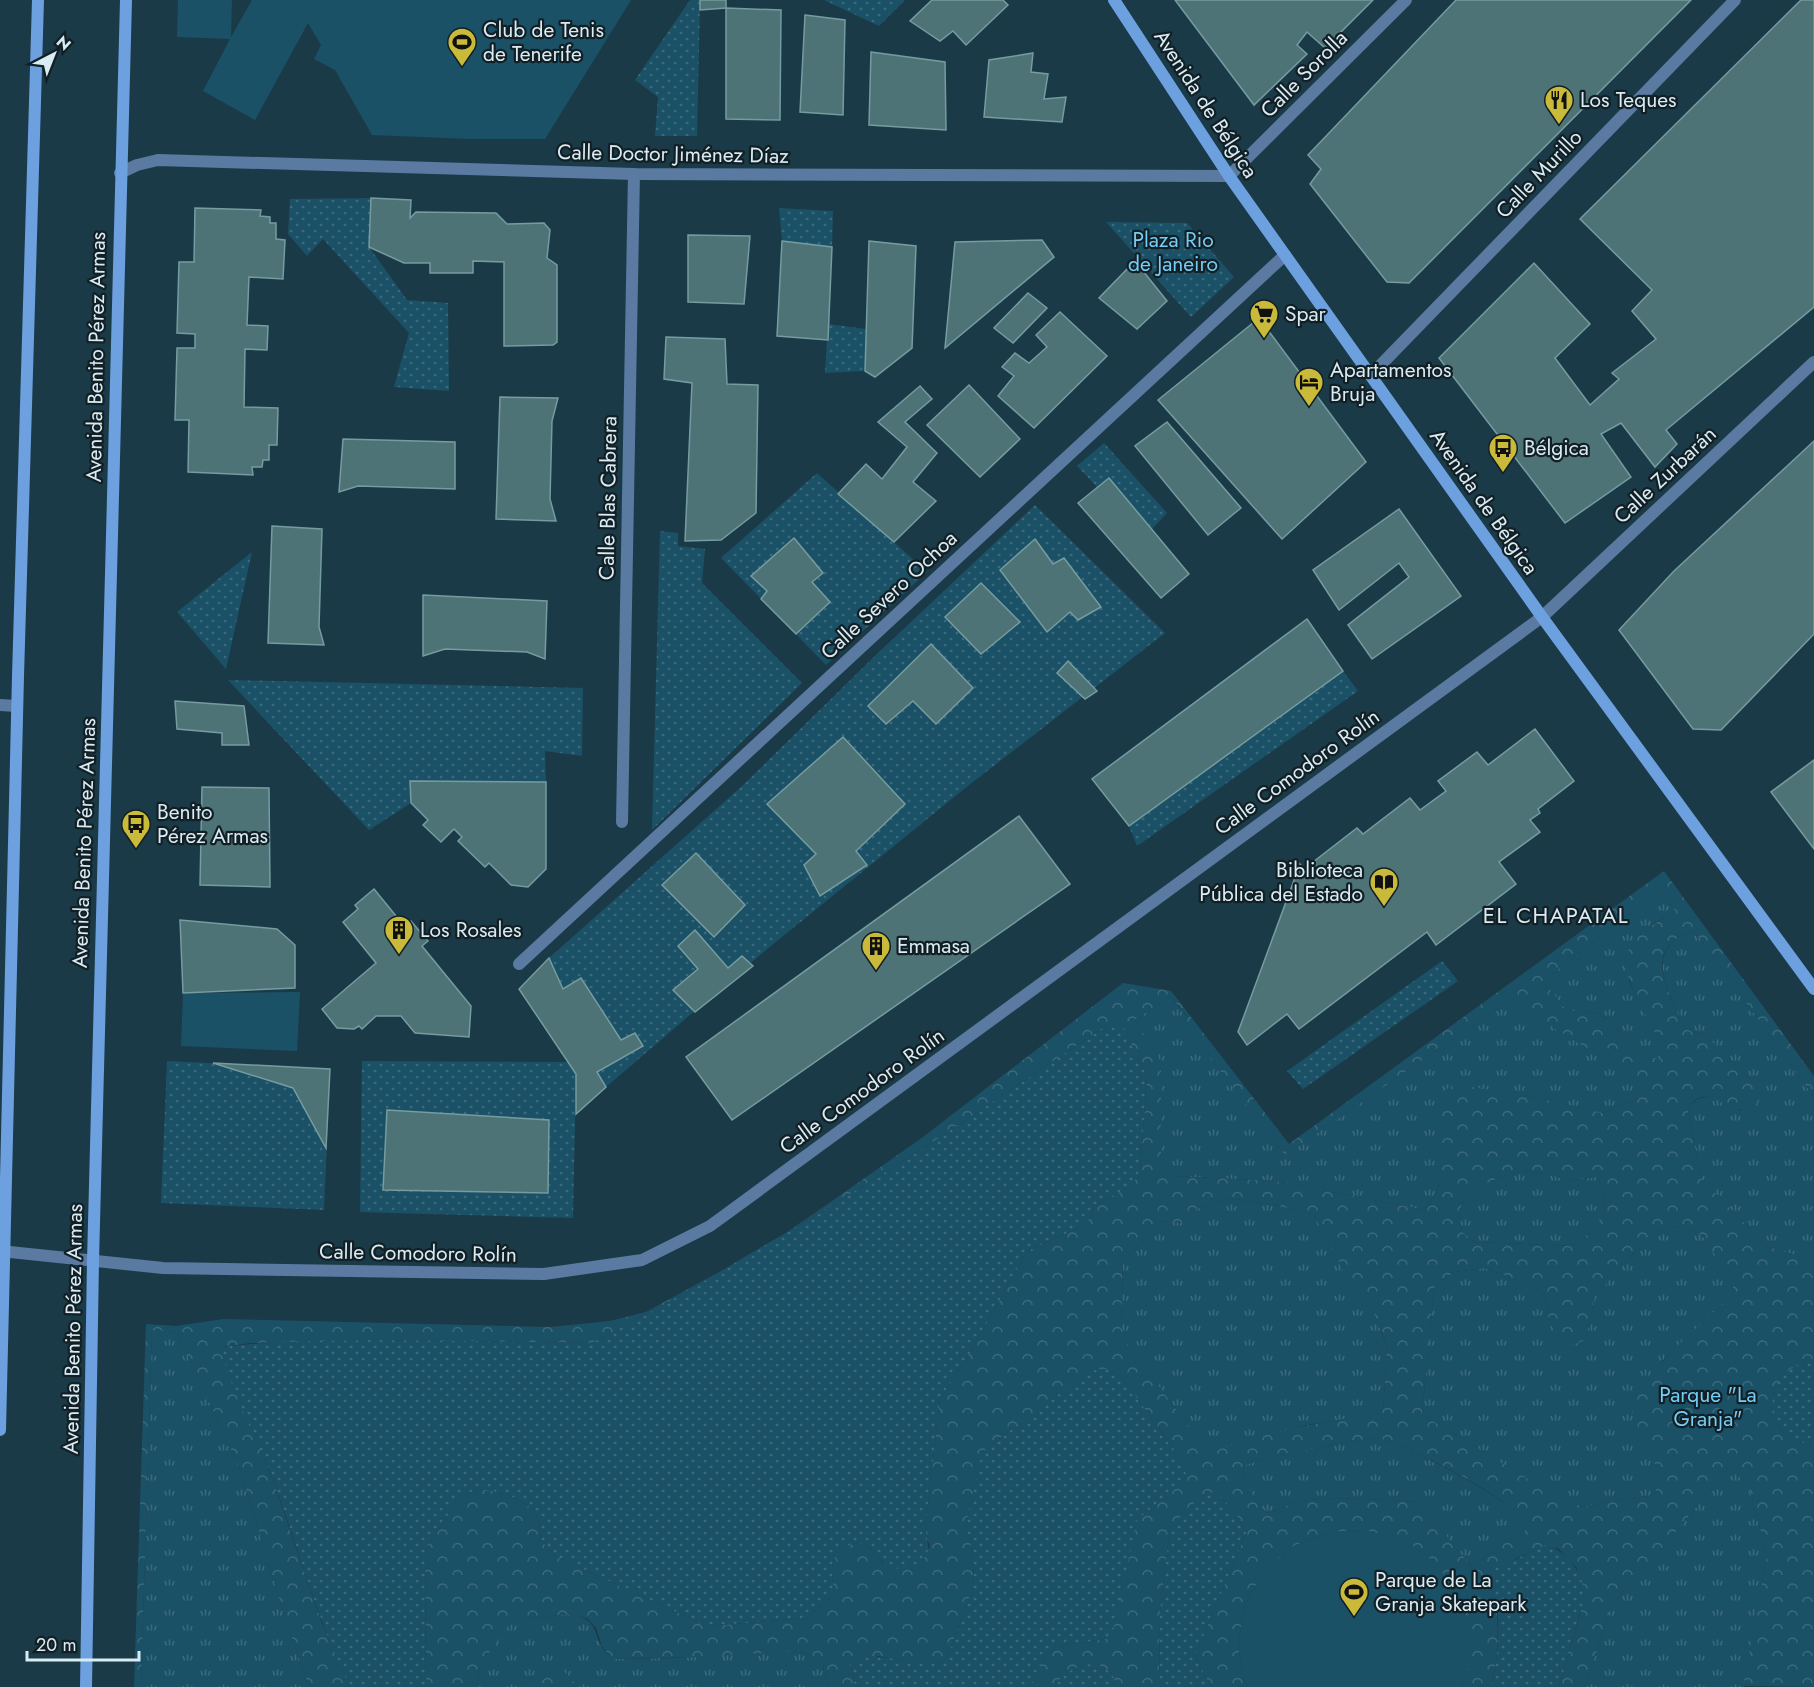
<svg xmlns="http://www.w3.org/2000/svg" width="1814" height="1687" font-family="Jost,sans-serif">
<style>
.grass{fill:url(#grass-tufts)}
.park{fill:url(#park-crowns);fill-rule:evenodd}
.garden{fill:url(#garden-dots)}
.pitch{fill:#1b5166}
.building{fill:#4d7377;stroke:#759ca0;stroke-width:1.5}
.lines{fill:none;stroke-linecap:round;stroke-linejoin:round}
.street{stroke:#5a7aa2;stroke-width:12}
.secondary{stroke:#6da0df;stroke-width:12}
.labels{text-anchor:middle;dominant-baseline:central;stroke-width:4.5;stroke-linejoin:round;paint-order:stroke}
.poi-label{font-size:21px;fill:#d9ebf3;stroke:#121f25;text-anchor:start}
.street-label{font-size:21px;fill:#d9ebf3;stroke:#121f25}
.park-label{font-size:21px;fill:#73cdf5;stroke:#121f25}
.neighbourhood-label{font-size:22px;letter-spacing:1.5px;fill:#d9ebf3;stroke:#121f25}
</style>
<defs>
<pattern id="grass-tufts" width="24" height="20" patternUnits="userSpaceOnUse" patternTransform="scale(1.5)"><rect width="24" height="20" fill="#1b5166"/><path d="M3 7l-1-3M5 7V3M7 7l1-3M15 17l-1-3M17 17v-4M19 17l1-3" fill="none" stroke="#3c6a7c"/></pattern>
<pattern id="park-crowns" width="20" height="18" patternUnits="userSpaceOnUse" patternTransform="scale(1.5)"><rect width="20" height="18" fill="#1b5166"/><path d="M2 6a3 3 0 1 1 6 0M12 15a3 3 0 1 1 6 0" fill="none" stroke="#3c6a7c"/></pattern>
<pattern id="garden-dots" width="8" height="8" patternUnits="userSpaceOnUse" patternTransform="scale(1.5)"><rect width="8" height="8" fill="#1b5166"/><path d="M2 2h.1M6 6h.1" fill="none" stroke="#3c6a7c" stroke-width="1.8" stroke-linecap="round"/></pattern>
</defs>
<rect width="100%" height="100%" fill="#1b3a47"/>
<!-- grass -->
<g class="grass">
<polygon points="1660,891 1676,912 1654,923 1632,946 1629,981 1663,1048 1661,1060 1648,1057 1600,1014 1566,1010 1543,981"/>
<path d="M1694 930 1814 1097V1255H1795L1766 1246 1701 1178 1688 1111C1699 1085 1724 1102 1742 1111L1752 1081 1704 1034 1688 1030 1683 1026C1668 988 1641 949 1694 930Z"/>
<polygon points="1170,996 1187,1017 1185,1025 1285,1155 1511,999 1541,1020 1650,1086 1649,1094 1603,1113 1525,1095 1440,1134 1440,1182 1436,1195 1424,1210 1276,1181 1173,1176 1161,1168 1161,1062 1135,1020"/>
<path d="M1520 1171 1548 1173 1567 1181 1597 1177 1605 1193 1604 1213 1591 1232 1573 1246 1475 1242 1462 1232C1461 1226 1459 1219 1460 1213 1461 1190 1501 1176 1520 1171Z"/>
<polygon points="1229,1198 1283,1207 1314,1215 1355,1293 1373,1311 1387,1346 1383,1411 1378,1414 1307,1425 1217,1450 1209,1450 1203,1445 1129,1347 1121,1327 1123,1264 1158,1221 1187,1223 1194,1210"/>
<polygon points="1675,1226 1701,1234 1735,1283 1731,1296 1662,1361 1659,1484 1654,1495 1583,1507 1556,1498 1473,1445 1422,1415 1434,1288 1454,1272 1484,1268 1532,1285 1545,1297 1549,1321 1585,1340 1595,1296 1652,1233"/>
<polygon points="152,1330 177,1332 240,1469 286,1621 309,1687 141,1687"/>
<path d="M1377 1437C1434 1459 1486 1487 1535 1525L1503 1544 1472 1567 1418 1502C1379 1500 1339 1496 1300 1501 1287 1502 1279 1514 1265 1512 1256 1498 1239 1483 1244 1465L1283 1454Z"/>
<polygon points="1728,1468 1748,1484 1767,1555 1744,1687 1585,1687 1612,1604 1671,1538"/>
<path d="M574 1614C598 1622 592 1629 602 1647 605 1651 609 1655 612 1659L676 1658 791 1651 810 1654 823 1662 824 1672 829 1687H579L564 1672 532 1677 525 1687H476L480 1666 507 1626 526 1618Z"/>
</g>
<!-- park -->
<g class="park">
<path d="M1664 871 1814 1076V1097L1694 930C1640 949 1668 988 1683 1026L1688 1030 1704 1034 1724 1053 1752 1081 1759 1101 1752 1109C1749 1109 1746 1111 1743 1110 1724 1109 1701 1080 1688 1111L1701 1178 1766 1246 1795 1255H1814V1363C1794 1364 1780 1376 1773 1394L1799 1442 1814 1444V1687L1743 1686 1767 1555 1748 1484 1728 1468 1671 1538 1612 1604 1585 1687H1559L1581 1611 1577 1568 1559 1549 1546 1546 1517 1558 1491 1574C1499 1610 1501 1650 1491 1687H1461L1468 1665 1403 1541 1368 1531 1330 1532 1294 1546 1264 1571 1245 1605 1238 1644 1244 1682 1247 1687H1211L1195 1656 1246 1533C1239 1516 1229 1502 1213 1492L1170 1528 1160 1612 1159 1687H1115L1113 1674 1096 1663C1078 1666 1064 1671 1055 1687H1029L1044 1658 1057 1646 1106 1639 1137 1520 1186 1478 1185 1465 1123 1379 1108 1369H1097L1000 1438 982 1453 966 1525 974 1558 973 1588 949 1653 941 1663 924 1665 878 1656 848 1673 857 1687H829L824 1672 823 1662 810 1654 791 1651 705 1657 612 1659 602 1646 596 1628 588 1619 574 1614 526 1618 508 1626 480 1666 476 1687H426L425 1551 461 1494 484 1489 509 1495 532 1508 539 1521 541 1540 555 1556 707 1626 807 1618 834 1594C832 1577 827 1551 849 1545 855 1543 861 1543 868 1546 873 1549 879 1558 883 1563L930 1548 925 1529 940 1399 970 1353 1027 1251 1085 1225 1091 1216 1095 1205 1131 1186 1140 1172 1147 1076 1123 1027 1107 1025 924 1148 828 1208 667 1303 592 1343 374 1340 251 1343 221 1347 229 1371 274 1483 322 1623 350 1687H309L286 1621 240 1469 177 1332 152 1330 141 1687H134L146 1324 176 1326 224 1319 551 1327 610 1321 646 1312 768 1245 825 1206 923 1137 1123 983 1171 991 1289 1144ZM1660 891 1676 912C1657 921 1631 936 1626 958 1622 977 1654 1029 1663 1048L1661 1059 1648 1057 1600 1014 1566 1010 1543 981ZM1170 996 1187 1016 1184 1024 1285 1155 1511 999 1541 1020 1650 1087 1649 1094 1603 1113 1525 1095 1454 1084 1447 1089 1440 1100V1182L1436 1195 1424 1210 1276 1181 1173 1176 1161 1168V1062L1135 1020ZM1520 1171 1548 1173 1567 1181 1597 1177 1605 1194 1604 1213 1591 1232 1573 1246 1475 1242 1462 1232C1461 1226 1459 1219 1460 1213 1461 1190 1501 1176 1520 1171ZM1229 1198 1283 1207 1314 1215 1355 1293 1373 1311 1387 1345 1383 1411 1378 1414C1323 1421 1269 1432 1217 1450H1209L1203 1445 1129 1347 1121 1327 1123 1264 1158 1221 1188 1223 1194 1210ZM1675 1226 1701 1234 1734 1283 1731 1296 1678 1345 1633 1393C1632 1400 1631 1409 1633 1416 1640 1443 1668 1467 1654 1495L1583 1507 1556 1497 1473 1445 1422 1415 1434 1288 1454 1272 1484 1268 1532 1285 1545 1297 1549 1321 1559 1341 1571 1346 1585 1340 1595 1296 1652 1233ZM1377 1437C1434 1459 1487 1486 1534 1525L1503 1544 1472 1567 1418 1502C1379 1500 1339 1496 1300 1501 1287 1502 1279 1514 1265 1512 1256 1498 1239 1482 1244 1465L1283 1454Z"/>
<path d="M552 1667 564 1672 579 1687H525C532 1675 539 1671 552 1667Z"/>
</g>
<!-- garden -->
<g class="garden">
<polygon points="690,0 700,0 697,136 655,136 658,97 635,80"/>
<polygon points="824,0 905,0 879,26"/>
<polygon points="371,198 369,247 407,300 448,303 449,391 394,387 409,333 323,239 307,256 288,234 290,199"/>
<polygon points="779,208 833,211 832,247 782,241"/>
<polygon points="1106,222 1187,223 1234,277 1191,317"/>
<polygon points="828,324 866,329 865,371 825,373"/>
<polygon points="1104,443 1167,513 1152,529 1109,478 1097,487 1077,466"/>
<polygon points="817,473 927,572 826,665 721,558"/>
<polygon points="1035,505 1165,633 964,789 760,955 606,1087 597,1072 621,1039 563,989 549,958 742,786 877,654"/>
<polygon points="660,531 678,533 678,546 705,549 702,583 802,683 652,830"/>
<polygon points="252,552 226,669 177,612"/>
<polygon points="1343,671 1358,691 1137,846 1129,826"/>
<polygon points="228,680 583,688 582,756 545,751 546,782 411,781 411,803 369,830"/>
<polygon points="1442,961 1458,981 1303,1089 1287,1071"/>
<path d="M1114 1024 1123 1026 1147 1076 1140 1172 1131 1186 1095 1205 1091 1216 1085 1225 1027 1251 970 1353 940 1399 925 1529C928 1542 932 1553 920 1562 908 1570 893 1572 882 1561 877 1557 874 1551 870 1547 865 1544 858 1543 852 1544 827 1551 832 1573 834 1594L807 1618 707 1626 555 1556 541 1540 539 1521 532 1508 509 1495 484 1489 461 1494 425 1551 426 1687H350C317 1620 299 1549 273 1480 257 1438 230 1391 221 1347L272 1342 374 1340 592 1343 667 1303 828 1208 924 1148 1107 1025Z"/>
<polygon points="167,1061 330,1069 324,1210 161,1203"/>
<polygon points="362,1061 568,1062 576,1074 573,1218 360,1212"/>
<path d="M1803 1363H1814V1444C1776 1445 1759 1397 1786 1372 1791 1368 1797 1365 1803 1363Z"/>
<path d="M1097 1369H1108L1123 1379 1185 1465 1186 1479 1137 1520 1114 1627 1106 1639 1057 1646 1044 1658 1029 1687H857L848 1673 850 1663C879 1647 908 1668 941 1663L949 1653 973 1588 974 1558 966 1525 982 1452 1052 1399Z"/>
<path d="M1213 1492C1229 1502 1239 1516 1246 1533L1195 1656 1211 1687H1159L1160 1612 1170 1528 1197 1500Z"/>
<path d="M1546 1545C1570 1553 1582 1572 1585 1596L1559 1687H1491C1497 1665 1499 1640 1498 1616 1497 1600 1488 1581 1494 1566L1508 1563Z"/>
<path d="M1096 1663 1113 1674 1115 1687H1055C1064 1670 1078 1666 1096 1663Z"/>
</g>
<!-- pitch -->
<g class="pitch">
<polygon points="178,0 232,0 231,37 252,0 631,0 545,139 469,139 372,135 335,70 314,59 321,45 308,23 255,120 203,91 230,39 177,37"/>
<polygon points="300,992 297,1051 181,1046 183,993"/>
<path d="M1368 1531C1379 1534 1393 1536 1404 1541 1448 1563 1476 1616 1468 1665 1467 1672 1463 1680 1461 1687H1247L1244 1682 1238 1644 1245 1605 1264 1571 1294 1546 1330 1532Z"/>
</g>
<!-- building -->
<g class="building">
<polygon points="700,0 726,0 726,8 700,10"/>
<polygon points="932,0 1003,0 1008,5 966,45 953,31 940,41 910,21"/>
<polygon points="1175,0 1373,0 1325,48 1307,32 1297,45 1307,54 1254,105"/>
<polygon points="1456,0 1691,0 1409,283 1387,282 1310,184 1321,169 1308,155"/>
<polygon points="1801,0 1814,0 1814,307 1666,430 1677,444 1655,467 1621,423 1601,434 1631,477 1565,523 1439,358 1534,263 1590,324 1555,358 1590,405 1619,379 1612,373 1656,339 1632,311 1652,290 1580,219"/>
<polygon points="726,8 781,10 780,120 726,119"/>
<polygon points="805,15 845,20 843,115 800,112"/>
<polygon points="871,52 945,62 946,130 869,125"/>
<polygon points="1033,53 1031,72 1048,74 1044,99 1066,97 1062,122 984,117 989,60"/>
<polygon points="371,198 411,200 410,218 416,212 496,213 507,224 544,223 550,230 547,258 557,265 557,342 553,345 504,346 504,262 473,261 473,273 430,273 430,263 404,263 369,247"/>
<polygon points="195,208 261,210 260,216 270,217 270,223 276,223 276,239 285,240 283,279 249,277 247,325 268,326 267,350 245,349 244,407 278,408 277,445 269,445 269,460 263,460 262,467 252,467 253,475 188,472 189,420 175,420 177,348 195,348 195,334 177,333 179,262 194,262"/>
<polygon points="688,235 750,236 744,304 688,302"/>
<polygon points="1042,240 1054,257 945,348 955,242"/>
<polygon points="782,241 832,247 828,340 777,336"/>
<polygon points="869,241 916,246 912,348 875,377 865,371"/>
<polygon points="1135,261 1167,301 1137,329 1099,298"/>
<polygon points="1028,293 1047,308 1013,343 994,328"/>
<polygon points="1060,312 1107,356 1034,428 998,396 1014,376 1002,367 1015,353 1029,363 1047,347 1036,335"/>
<polygon points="1259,318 1366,462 1282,539 1158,400"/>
<polygon points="666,337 725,339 727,384 758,385 756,513 721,540 685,541 692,383 664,379"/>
<polygon points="969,385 1020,439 980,477 927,425"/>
<polygon points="920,386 932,399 905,422 937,453 913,482 936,501 894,542 838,494 866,464 882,479 907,447 878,422"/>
<polygon points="500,397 558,398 552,421 550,499 556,521 496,519"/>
<polygon points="1167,422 1241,508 1208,535 1135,446"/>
<polygon points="343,439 455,442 455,489 358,486 339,492"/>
<polygon points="1814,441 1814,634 1721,730 1693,729 1619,630 1674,571"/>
<polygon points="1109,478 1189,574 1161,598 1078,503"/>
<polygon points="1399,509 1461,596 1372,659 1348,625 1409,577 1399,563 1339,610 1313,570"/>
<polygon points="272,526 322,529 319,627 324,645 268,643"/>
<polygon points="794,538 823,573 812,582 830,602 796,634 761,599 767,591 751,576"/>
<polygon points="1035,539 1053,564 1064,558 1101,607 1078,620 1070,612 1047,632 1000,570"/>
<polygon points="981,583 1020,622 981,654 945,617"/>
<polygon points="423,595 547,601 545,659 527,652 445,649 423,656"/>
<polygon points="1307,619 1343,671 1129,826 1092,779"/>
<polygon points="931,644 973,688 936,724 913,701 886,724 868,706"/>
<polygon points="1068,661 1097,691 1085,699 1057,673"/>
<polygon points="175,701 244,706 249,745 222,745 222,733 177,729"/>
<polygon points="1535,729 1574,781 1538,809 1540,813 1530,820 1540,832 1499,862 1516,884 1436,945 1427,932 1299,1029 1287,1014 1247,1045 1238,1032 1300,864 1304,869 1357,828 1363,834 1410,798 1420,810 1446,791 1438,781 1477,752 1488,765"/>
<polygon points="843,737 905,804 856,851 867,865 820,896 804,865 816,854 767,804"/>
<polygon points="1814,760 1814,849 1771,792"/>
<polygon points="410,781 546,782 546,869 528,887 511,885 489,863 485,867 458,841 462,837 454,829 441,842 423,825 428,820 411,803"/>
<polygon points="202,787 269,788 270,887 200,885"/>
<polygon points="1019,816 1070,884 732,1120 686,1057"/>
<polygon points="696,853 745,905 714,937 662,885"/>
<polygon points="374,889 405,927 411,921 428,941 422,946 471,1006 469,1037 415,1033 401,1016 376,1016 362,1029 359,1026 354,1029 337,1028 322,1009 376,963 343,922 358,909 355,905"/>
<polygon points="180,920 277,929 295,945 295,988 183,993"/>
<polygon points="695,930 728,968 742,956 753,966 695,1012 673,990 698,969 678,946"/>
<polygon points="549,958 563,989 581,978 621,1040 635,1033 643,1046 597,1072 606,1087 576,1114 576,1074 519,989"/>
<polygon points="213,1063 330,1069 326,1148 293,1088"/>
<polygon points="387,1110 549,1120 548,1193 383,1190"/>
</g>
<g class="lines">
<!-- street -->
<g class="street">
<polyline points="120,173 137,165 158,160 634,174 1229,176 1406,0"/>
<polyline points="1371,375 1735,0"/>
<polyline points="0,705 17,706"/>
<polyline points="622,822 634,174"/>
<polyline points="519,964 1285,255"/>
<polyline points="0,1251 163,1268 544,1274 642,1260 710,1226 1542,617 1814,362"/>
</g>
<!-- secondary -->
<g class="secondary">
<polyline points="1114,0 1229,176 1542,617 1814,989"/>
<polyline points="0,1430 18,676 38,0"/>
<polyline points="86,1687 93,1261 126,0"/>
</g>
</g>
<!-- icons -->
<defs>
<g id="stadium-pin" transform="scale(1.5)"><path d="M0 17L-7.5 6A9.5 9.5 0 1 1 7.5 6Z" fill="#caba39" stroke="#121f25"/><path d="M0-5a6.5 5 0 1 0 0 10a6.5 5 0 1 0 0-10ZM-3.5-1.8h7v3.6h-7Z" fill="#111"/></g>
<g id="restaurant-pin" transform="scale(1.5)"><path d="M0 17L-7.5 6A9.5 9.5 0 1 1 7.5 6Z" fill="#caba39" stroke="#121f25"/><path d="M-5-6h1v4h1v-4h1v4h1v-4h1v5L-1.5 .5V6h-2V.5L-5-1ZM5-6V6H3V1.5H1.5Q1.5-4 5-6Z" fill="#111"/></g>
<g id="supermarket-pin" transform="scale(1.5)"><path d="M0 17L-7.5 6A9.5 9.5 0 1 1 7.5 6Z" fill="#caba39" stroke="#121f25"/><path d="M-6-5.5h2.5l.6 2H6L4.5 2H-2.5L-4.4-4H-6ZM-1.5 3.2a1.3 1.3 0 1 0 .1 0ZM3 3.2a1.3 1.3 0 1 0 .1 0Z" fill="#111"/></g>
<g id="hotel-pin" transform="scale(1.5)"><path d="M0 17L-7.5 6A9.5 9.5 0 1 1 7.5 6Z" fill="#caba39" stroke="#121f25"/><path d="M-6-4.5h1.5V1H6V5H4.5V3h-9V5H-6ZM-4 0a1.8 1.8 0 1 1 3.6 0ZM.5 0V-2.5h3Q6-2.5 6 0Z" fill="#111"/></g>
<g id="bus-pin" transform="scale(1.5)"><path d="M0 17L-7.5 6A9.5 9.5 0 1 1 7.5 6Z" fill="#caba39" stroke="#121f25"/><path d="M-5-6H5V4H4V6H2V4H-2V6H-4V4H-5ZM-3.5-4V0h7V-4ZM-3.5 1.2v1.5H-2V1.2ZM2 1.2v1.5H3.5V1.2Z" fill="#111"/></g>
<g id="library-pin" transform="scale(1.5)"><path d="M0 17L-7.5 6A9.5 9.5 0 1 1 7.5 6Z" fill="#caba39" stroke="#121f25"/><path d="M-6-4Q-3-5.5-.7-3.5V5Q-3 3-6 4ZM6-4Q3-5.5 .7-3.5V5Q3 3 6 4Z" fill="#111"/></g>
<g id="building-pin" transform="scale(1.5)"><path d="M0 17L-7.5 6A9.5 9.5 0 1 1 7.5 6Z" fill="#caba39" stroke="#121f25"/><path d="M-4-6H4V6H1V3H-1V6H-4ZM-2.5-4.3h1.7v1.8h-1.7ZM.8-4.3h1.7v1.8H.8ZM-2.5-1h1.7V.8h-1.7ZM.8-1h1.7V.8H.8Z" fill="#111"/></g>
</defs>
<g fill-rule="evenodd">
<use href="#stadium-pin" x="462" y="42"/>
<use href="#restaurant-pin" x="1559" y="100"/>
<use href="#supermarket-pin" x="1264" y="314"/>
<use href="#hotel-pin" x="1309" y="382"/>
<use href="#bus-pin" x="1503" y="448"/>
<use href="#bus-pin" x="136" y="824"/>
<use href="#library-pin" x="1384" y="882"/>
<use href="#building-pin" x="399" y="930"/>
<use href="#building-pin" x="876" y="946"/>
<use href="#stadium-pin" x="1354" y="1592"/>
</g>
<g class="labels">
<!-- poi labels -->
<g class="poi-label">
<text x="483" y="30">Club de Tenis<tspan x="483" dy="24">de Tenerife</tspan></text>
<text x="1580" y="100">Los Teques</text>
<text x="1285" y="314">Spar</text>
<text x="1330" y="370">Apartamentos<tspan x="1330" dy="24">Bruja</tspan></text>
<text x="1524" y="448">Bélgica</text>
<text x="157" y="812">Benito<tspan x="157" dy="24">Pérez Armas</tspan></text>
<text x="1363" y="870" text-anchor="end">Biblioteca<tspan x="1363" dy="24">Pública del Estado</tspan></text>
<text x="420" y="930">Los Rosales</text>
<text x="897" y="946">Emmasa</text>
<text x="1375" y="1580">Parque de La<tspan x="1375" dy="24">Granja Skatepark</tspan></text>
</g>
<!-- street labels -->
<g class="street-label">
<text transform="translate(1304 74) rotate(-45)">Calle Sorolla</text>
<text transform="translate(1206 104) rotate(57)">Avenida de Bélgica</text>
<text transform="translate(673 154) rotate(1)">Calle Doctor Jiménez Díaz</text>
<text transform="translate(1539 174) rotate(-46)">Calle Murillo</text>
<text transform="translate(96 357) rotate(-89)">Avenida Benito Pérez Armas</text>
<text transform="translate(1665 475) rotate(-43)">Calle Zurbarán</text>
<text transform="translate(608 498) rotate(-89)">Calle Blas Cabrera</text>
<text transform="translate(1484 502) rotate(55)">Avenida de Bélgica</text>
<text transform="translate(889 595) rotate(-43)">Calle Severo Ochoa</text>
<text transform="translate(1297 772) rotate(-36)">Calle Comodoro Rolín</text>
<text transform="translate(84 843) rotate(-88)">Avenida Benito Pérez Armas</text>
<text transform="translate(862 1091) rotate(-36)">Calle Comodoro Rolín</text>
<text transform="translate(418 1253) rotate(1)">Calle Comodoro Rolín</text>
<text transform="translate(73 1329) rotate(-89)">Avenida Benito Pérez Armas</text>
</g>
<!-- park labels -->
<g class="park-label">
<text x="1173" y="240">Plaza Rio<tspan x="1173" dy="24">de Janeiro</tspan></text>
<text x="1708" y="1395">Parque "La<tspan x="1708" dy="24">Granja"</tspan></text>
</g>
<!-- neighbourhood labels -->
<g class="neighbourhood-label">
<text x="1556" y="915">EL CHAPATAL</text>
</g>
</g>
<!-- north arrow -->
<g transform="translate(54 54) rotate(42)" stroke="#121f25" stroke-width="4.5" paint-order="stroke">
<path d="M0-4.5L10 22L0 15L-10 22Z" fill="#d9ebf3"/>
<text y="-9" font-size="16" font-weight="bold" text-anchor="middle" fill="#d9ebf3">N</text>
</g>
<!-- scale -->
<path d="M27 1651v9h112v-9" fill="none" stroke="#d9ebf3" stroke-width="3"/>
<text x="36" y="1651" font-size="18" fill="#d9ebf3" stroke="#121f25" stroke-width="4.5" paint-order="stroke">20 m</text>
</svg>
